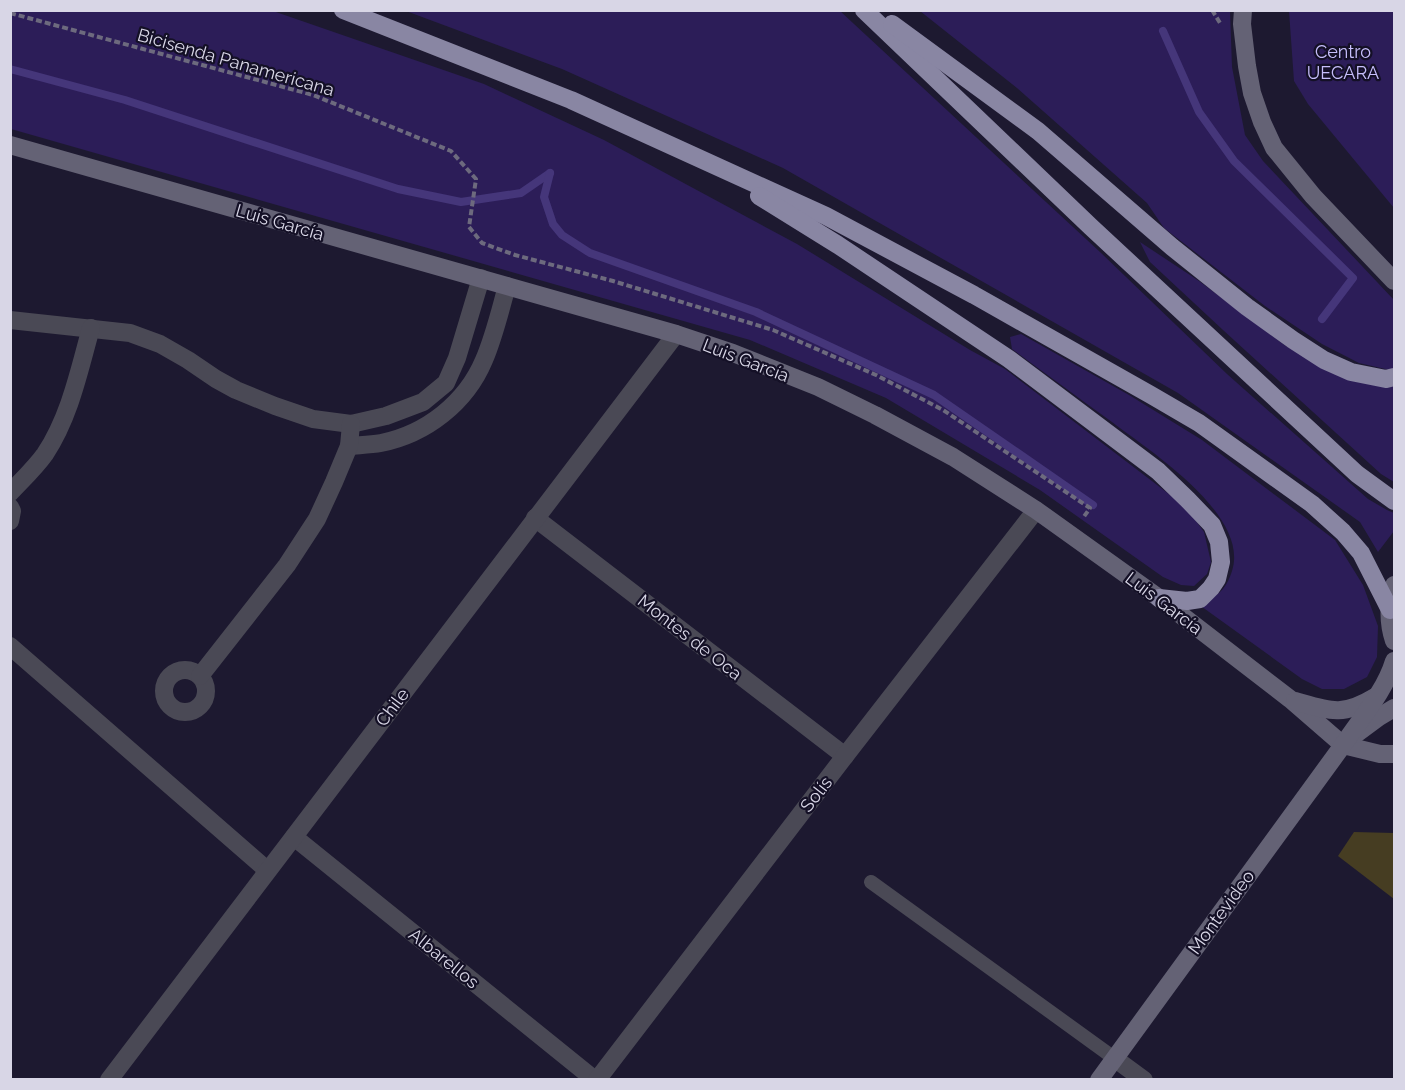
<svg xmlns="http://www.w3.org/2000/svg" width="1405" height="1090" font-family="Raleway,sans-serif">
<style>
.green{fill:#2c1d58}
.lines{fill:none;stroke-linecap:round;stroke-linejoin:round}
.stream{stroke:#45367a;stroke-width:8}
.building{fill:#463d22}
.path{stroke:#6d6a7e;stroke-width:4;stroke-dasharray:6 3;stroke-linecap:butt}
.lane{stroke:#4a4955;stroke-width:14}
.street{stroke:#4a4955;stroke-width:18}
.secondary{stroke:#646275;stroke-width:18}
.highway{stroke:#8986a3;stroke-width:18}
.labels{text-anchor:middle;dominant-baseline:central;stroke-width:4.5;stroke-linejoin:round;paint-order:stroke}
.park-label{font-size:18px;fill:#c6befb;stroke:#141026}
.street-label{font-size:18px;fill:#d8d6e6;stroke:#141026}
</style>
<rect width="100%" height="100%" fill="#1d1930"/>
<!-- green -->
<g class="green">
<polygon points="10,11 273,11 484,84 604,140 797,244 970,350 1005,369 1186,507 1204,532 1211,562 1207,574 1194,586 1181,585 1163,577 1040,490 886,398 750,340 11,129"/>
<polygon points="406,11 840,11 1100,252 1227,374 1368,499 1387,510 1394,513 1394,531 1378,552 1360,522 1178,393 783,168 562,69"/>
<polygon points="920,11 1230,11 1232,67 1245,135 1263,161 1394,300 1394,371 1359,363 1322,344 1265,306 1164,228 1147,203 1017,88"/>
<polygon points="1289,11 1394,11 1394,208 1308,104 1294,81"/>
<polygon points="1140,242 1199,281 1286,346 1337,374 1394,385 1394,482 1381,474 1223,330 1150,262"/>
<path d="M1021 334 1129 395 1202 440 1335 540 1363 585 1378 626 1377 657 1367 677 1344 689H1322L1302 679 1198 604C1216 597 1226 591 1232 571 1250 515 1150 451 1112 422 1079 398 1045 373 1012 349L1010 337Z"/>
</g>
<g class="lines">
<!-- stream -->
<g class="stream">
<polyline points="1163,31 1199,112 1234,161 1353,278 1322,319"/>
<polyline points="10,69 125,100 398,189 461,202 521,193 550,173"/>
<polyline points="550,173 544,197 553,224 562,235 590,253 756,312 934,395 1093,505"/>
</g>
</g>
<!-- building -->
<polygon class="building" points="1354,832 1394,833 1394,899 1338,856"/>
<g class="lines">
<!-- path -->
<g class="path">
<polyline points="1212,10 1220,23"/>
<polyline points="10,13 313,95 451,151 476,179 469,227 482,243 515,255 613,281 773,330 876,375 943,410 1090,508 1083,518"/>
</g>
<!-- lane -->
<polyline class="lane" points="871,882 1114,1058"/>
<!-- street -->
<g class="street">
<polyline points="10,320 130,333 160,344 188,360 216,379 236,390 275,406 313,419 351,424 386,416 423,402 446,383 457,358 481,278"/>
<path d="M349 446C359 445 370 445 381 443 426 434 466 403 484 360 494 337 500 311 507 286"/>
<path d="M10 493C22 480 35 468 45 454 70 416 79 371 91 328"/>
<polyline points="10,507 12,511 10,521"/>
<polyline points="535,518 845,756"/>
<polyline points="10,646 267,870"/>
<circle cx="185" cy="691" r="21"/>
<polyline points="200,676 287,565 317,519 334,482 349,446 351,424"/>
<polyline points="294,837 595,1080"/>
<polyline points="1114,1058 1144,1080"/>
<polyline points="109,1080 676,334"/>
<polyline points="597,1080 845,756 1036,510"/>
</g>
<!-- secondary -->
<g class="secondary">
<polyline points="1243,10 1242,24 1247,66 1252,93 1262,122 1274,148 1313,196 1394,281"/>
<polyline points="10,145 676,334 733,353 818,387 875,415 953,457 1036,510 1159,598 1290,699 1343,745 1380,754 1394,754"/>
<path d="M1394 585C1388 602 1388 623 1394 641"/>
<path d="M1295 701C1330 711 1342 717 1375 697"/>
<polyline points="1356,734 1379,717 1394,708"/>
<path d="M1099 1080 1343 745C1361 718 1385 691 1394 661"/>
</g>
<!-- highway -->
<g class="highway">
<polyline points="343,10 571,100 826,216 974,295 1151,395 1199,423 1312,504 1343,532 1361,553 1390,610"/>
<polyline points="864,10 1091,227 1357,474 1394,501"/>
<polyline points="892,24 1038,131 1172,247 1247,307 1293,340 1324,360 1351,372 1386,379 1394,377"/>
<polyline points="759,196 838,245 1009,359 1158,471 1188,500 1212,525 1219,542 1221,562 1217,579 1211,588 1200,599 1187,601 1159,598"/>
</g>
</g>
<g class="labels">
<!-- park labels -->
<g class="park-label">
<text x="1343" y="51">Centro<tspan x="1343" dy="21">UECARA</tspan></text>
</g>
<!-- street labels -->
<g class="street-label">
<text transform="translate(236 62) rotate(16)">Bicisenda Panamericana</text>
<text transform="translate(280 222) rotate(16)">Luis García</text>
<text transform="translate(746 360) rotate(21)">Luis García</text>
<text transform="translate(1164 603) rotate(37)">Luis García</text>
<text transform="translate(690 637) rotate(38)">Montes de Oca</text>
<text transform="translate(392 707) rotate(-53)">Chile</text>
<text transform="translate(816 794) rotate(-52)">Solís</text>
<text transform="translate(1221 912) rotate(-54)">Montevideo</text>
<text transform="translate(444 958) rotate(39)">Albarellos</text>
</g>
</g>
<!-- border -->
<rect width="1405" height="1090" fill="none" stroke="#d8d6e6" stroke-width="24"/>
</svg>
